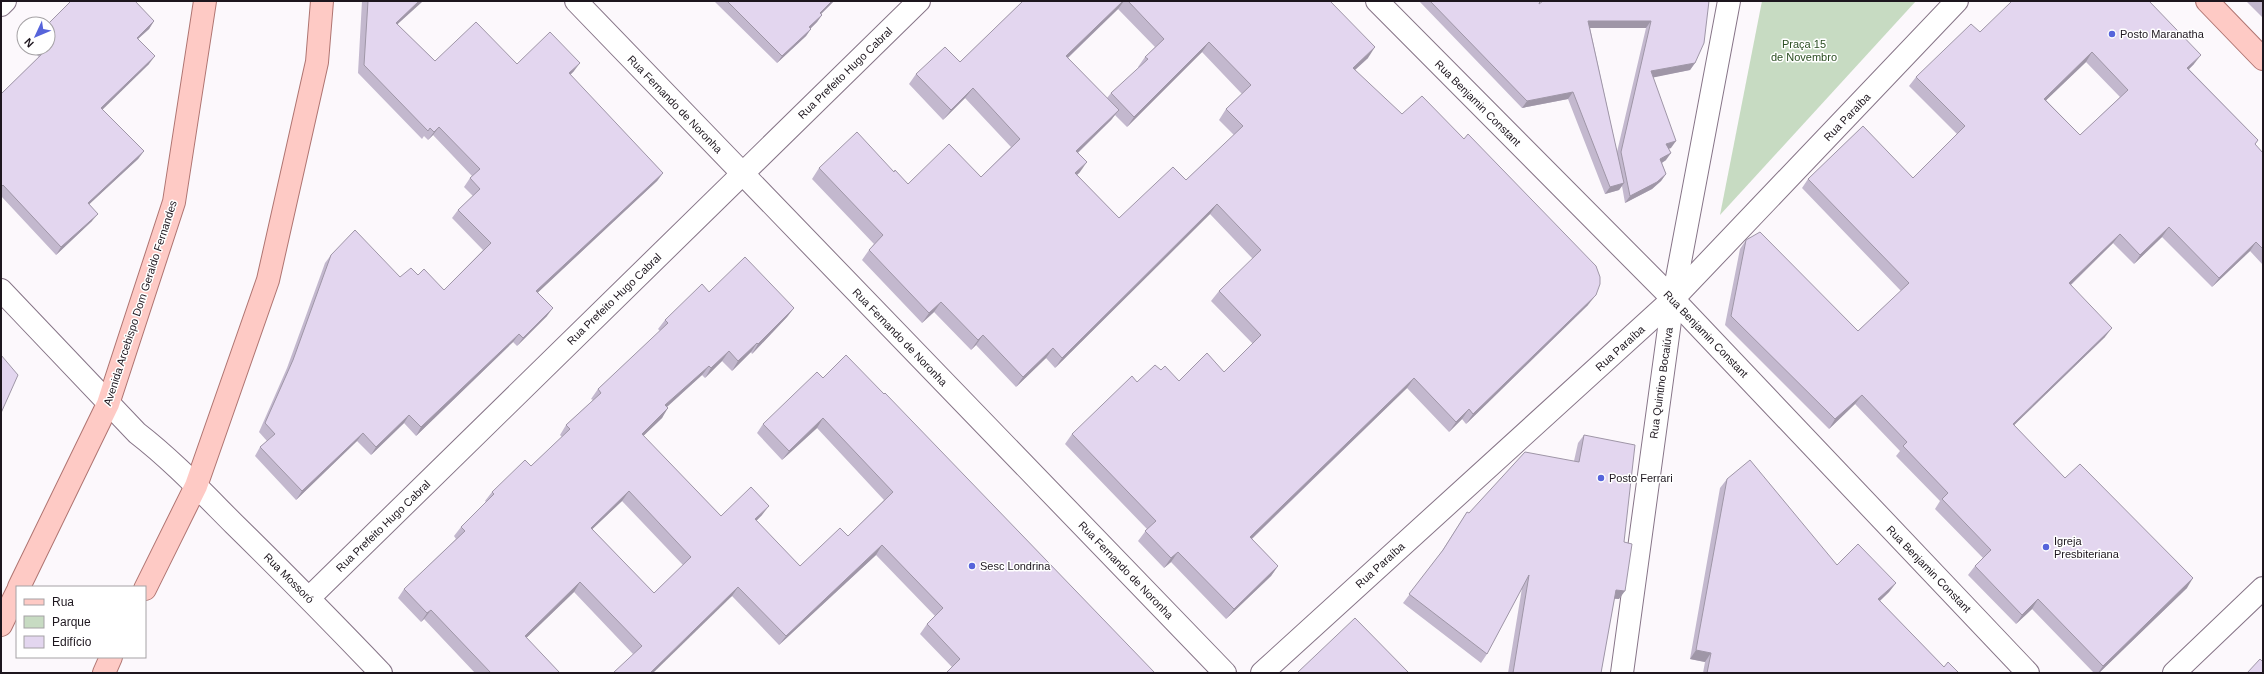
<svg xmlns="http://www.w3.org/2000/svg" width="2264" height="674" font-family="Arial,sans-serif">
<style>
.green{fill:#c7dbc2}
.lines{fill:none;stroke-linecap:round;stroke-linejoin:round}
.minor-casing{stroke:#867487;stroke-width:24}
.major-casing{stroke:#af7471;stroke-width:24}
.minor{stroke:#fff;stroke-width:22}
.major{stroke:#fecac5;stroke-width:22}
.wall{fill:#c3b8ce;fill-rule:evenodd}
.shaded-wall{fill:#9f96a7}
.building{fill:#e3d6ef;stroke:#9f96a7;fill-rule:evenodd}
.poi-dot{fill:#5664db;stroke:#fff;stroke-width:1.5}
.labels{text-anchor:middle;dominant-baseline:central;stroke-width:3;stroke-linejoin:round;paint-order:stroke}
.poi-label{font-size:11px;fill:#1d161e;stroke:#fff;text-anchor:start}
.park-label{font-size:11px;fill:#2a4d21;stroke:#fff}
.street-label{font-size:11px;fill:#1d161e;stroke:#fff}
</style>
<rect width="100%" height="100%" fill="#fcf8fc"/>
<!-- green -->
<polygon class="green" points="1762,1 1916,1 1720,215"/>
<g class="lines">
<!-- minor casing -->
<g class="minor-casing">
<g id="minor">
<polyline points="576,1 1225,673"/>
<polyline points="1377,1 1673,299 2028,673"/>
<polyline points="1,5 5,1"/>
<path d="M1 290 137 433C172 460 203 493 234 524 284 573 333 623 381 673"/>
<polyline points="309,598 919,1"/>
<polyline points="1262,673 1673,299 1957,1"/>
<polyline points="1622,673 1673,299 1729,1"/>
<polyline points="2174,673 2263,588"/>
</g>
</g>
<!-- major casing -->
<g class="major-casing">
<g id="major">
<polyline points="2207,1 2263,59"/>
<polyline points="19,587 108,404 174,202 205,1"/>
<polyline points="145,589 196,486 268,280 317,62 322,1"/>
<polyline points="1,625 17,592"/>
<polyline points="104,673 111,657"/>
</g>
</g>
<!-- minor -->
<use href="#minor" class="minor"/>
<!-- major -->
<use href="#major" class="major"/>
</g>
<!-- wall -->
<g class="wall">
<polygon points="362,1 423,1 397,24 435,61 517,64 574,71 570,75 663,173 657,181 538,292 547,316 517,346 513,342 416,436 404,423 371,455 357,441 296,500 255,456 260,447 267,441 259,432 287,368 325,263 331,255 400,277 418,275 444,290 483,250 452,218 458,210 473,196 464,187 470,178 472,176 433,135 428,140 424,136 422,139 358,73"/>
<polygon points="714,1 834,1 821,14 822,15 817,22 811,28 806,36 777,63"/>
<path d="M1023 1H1330L1368 58 1355 70 1588 305 1466 424 1462 419 1449 432 1407 388 1252 539 1278 566 1271 576 1226 619 1171 562 1164 568 1138 541 1147 529 1065 444 1072 434 1137 382 1161 370 1179 381 1224 372 1253 344 1211 301 1219 291 1253 259 1210 214 1055 368 1046 358 1016 387 976 345 971 350 934 312 922 323 862 260 869 250 874 244 812 179 819 168 894 172 908 184 981 177 1011 147 965 98 943 120 909 84 916 74 960 62ZM1118 9 1155 47 1145 57 1138 67 1139 68 1111 93 1107 98 1068 58ZM1202 52 1242 94 1226 109 1219 120 1234 135 1186 180 1119 218 1077 175 1080 172 1078 153 1111 120 1115 115 1127 127Z"/>
<path d="M1419 1H1540L1539 4 1709 1 1695 63 1690 70 1653 77 1671 148 1668 149 1666 160 1662 163 1666 174 1661 181 1652 189 1625 203 1622 186 1619 190 1605 194 1568 99 1522 108ZM1590 28H1646L1617 152Z"/>
<polygon points="2246,1 2263,1 2263,18"/>
<path d="M2029 2 2194 64 2189 69 2258 140 2255 145 2263 153V265L2250 251 2212 287 2162 237 2134 264 2113 243 2071 285 2105 337 2014 425 2065 478 2187 588 2099 673H2094L2032 609 2016 624 1968 575 1975 566 1983 558 1935 509 1940 501 1896 456 1900 451 1855 404 1829 429 1725 325 1740 249 1746 240 1858 331 1901 291 1802 188 1808 179 1913 178 1957 134 1909 86 1916 77 1980 32ZM2086 62 2120 97 2080 135 2046 100Z"/>
<polygon points="154,21 149,29 138,39 149,64 102,109 144,151 138,159 89,204 92,221 56,255 1,196 1,94 39,57 30,48 48,48"/>
<path d="M709 292 794 308 787 317 752 354 751 352 732 371 722 361 705 378 702 375 667 407 662 418 643 436 721 516 762 515 756 521 800 566 848 536 884 500 817 428 782 460 757 433 763 424 823 378 1155 673 952 667 920 634 927 624 935 616 876 555 779 645 732 596 633 654 574 592 526 638 560 673H475L424 619 421 622 398 598 404 589 456 539 454 536 461 527 486 502 485 501 492 492 531 466 562 437 560 435 566 425 593 400 591 399 598 389 660 331 658 329 665 320ZM622 501 683 565 654 593 592 529Z"/>
<polygon points="1584,435 1624,542 1619,599 1614,599 1601,673 1508,673 1522,588 1487,654 1481,663 1403,603 1440,554 1467,512 1469,513 1574,461 1578,443"/>
<polygon points="1727,479 1837,565 1896,583 1889,592 1880,601 1944,667 1959,673 1703,673 1705,662 1690,659 1720,488"/>
</g>
<!-- shaded-wall -->
<g class="shaded-wall">
<polygon points="419,1 423,1 390,31 396,23"/>
<polygon points="832,1 834,1 815,20 820,13"/>
<polygon points="1123,1 1124,1 1118,9 1059,66 1066,56"/>
<polygon points="822,15 817,22 804,35 809,27"/>
<polygon points="154,21 149,29 131,45 137,38"/>
<polygon points="1588,21 1651,21 1646,28 1583,28"/>
<polygon points="811,29 806,36 777,63 782,56"/>
<polygon points="1209,42 1202,52 1127,127 1134,117"/>
<polygon points="1375,47 1368,58 1346,78 1353,68"/>
<polygon points="2092,52 2086,62 2038,108 2044,99"/>
<polygon points="2201,55 2194,64 2181,77 2187,68"/>
<polygon points="155,56 149,64 96,116 101,108"/>
<polygon points="580,63 574,71 563,82 569,73"/>
<polygon points="1695,63 1690,70 1646,79 1651,71"/>
<polygon points="973,88 965,98 943,120 951,110"/>
<polygon points="1573,92 1568,99 1522,108 1527,101"/>
<polygon points="1119,110 1111,120 1069,161 1076,151"/>
<polygon points="439,127 433,135 428,140 434,132"/>
<polygon points="1676,141 1671,148 1661,151 1666,144"/>
<polygon points="144,151 138,159 82,211 88,203"/>
<polygon points="1671,153 1666,160 1655,167 1660,159"/>
<polygon points="1087,162 1080,172 1068,183 1075,173"/>
<polygon points="663,173 657,181 531,299 536,291"/>
<polygon points="1666,174 1661,181 1652,189 1625,203 1630,196"/>
<polygon points="1624,183 1619,190 1605,194 1610,187"/>
<polygon points="1217,204 1210,214 1055,368 1062,358"/>
<polygon points="98,214 92,221 56,255 61,247"/>
<polygon points="2169,227 2162,237 2134,264 2140,255"/>
<polygon points="2120,234 2113,243 2063,292 2069,283"/>
<polygon points="2256,242 2250,251 2212,287 2219,278"/>
<polygon points="1596,295 1588,305 1466,424 1473,414"/>
<polygon points="941,302 934,312 922,323 929,313"/>
<polygon points="553,308 547,316 517,346 523,338"/>
<polygon points="794,308 787,317 752,354 758,344"/>
<polygon points="2112,328 2105,337 2006,433 2013,424"/>
<polygon points="519,334 513,342 416,436 421,427"/>
<polygon points="983,335 976,345 971,350 978,340"/>
<polygon points="757,343 751,352 732,371 738,361"/>
<polygon points="1053,348 1046,358 1016,387 1023,377"/>
<polygon points="729,351 722,361 705,378 711,368"/>
<polygon points="709,366 702,375 659,414 665,405"/>
<polygon points="1414,378 1407,388 1243,547 1250,537"/>
<polygon points="1862,395 1855,404 1829,429 1835,419"/>
<polygon points="668,408 662,418 635,444 642,434"/>
<polygon points="1469,409 1462,419 1449,432 1456,422"/>
<polygon points="409,415 404,423 371,455 376,447"/>
<polygon points="823,418 817,428 782,460 789,451"/>
<polygon points="363,433 357,441 296,500 302,491"/>
<polygon points="629,491 622,501 584,537 591,528"/>
<polygon points="769,506 762,515 748,529 755,519"/>
<polygon points="882,545 876,555 779,645 786,636"/>
<polygon points="1178,552 1171,562 1164,568 1171,558"/>
<polygon points="1278,566 1271,576 1226,619 1234,609"/>
<polygon points="2193,578 2187,588 2099,673 2098,673 2103,666"/>
<polygon points="580,582 574,592 518,646 525,636"/>
<polygon points="1896,583 1889,592 1872,608 1878,599"/>
<polygon points="738,587 732,596 653,673 650,673"/>
<polygon points="1616,590 1625,591 1619,599 1610,598"/>
<polygon points="2038,599 2032,609 2016,624 2022,615"/>
<polygon points="431,610 424,619 421,622 427,613"/>
<polygon points="1696,650 1711,653 1705,662 1690,659"/>
</g>
<!-- building -->
<g class="building">
<polygon points="71,1 135,1 154,21 137,38 155,56 101,108 144,151 88,203 98,214 61,247 3,185 2,186 1,185 1,94 46,50 44,48 48,48 48,24"/>
<polygon points="368,1 419,1 396,23 435,61 476,22 517,64 550,32 580,63 569,73 663,173 536,291 553,308 523,338 519,334 421,427 409,415 376,447 363,433 302,491 260,447 275,434 265,423 293,360 331,255 355,230 400,277 411,268 418,275 424,269 444,290 491,243 458,210 480,189 470,178 480,169 439,127 434,132 430,128 428,131 364,65"/>
<polygon points="727,1 832,1 820,13 822,15 809,27 811,29 782,56"/>
<polygon points="1023,1 1123,1 1066,56 1119,110 1076,151 1087,162 1075,173 1119,218 1173,167 1186,180 1243,126 1226,109 1251,85 1209,42 1134,117 1111,93 1148,59 1145,57 1164,39 1128,1 1330,1 1375,47 1353,68 1402,114 1422,96 1464,139 1468,134 1596,266 1600,277 1600,284 1596,295 1473,414 1469,409 1456,422 1414,378 1250,537 1278,566 1234,609 1178,552 1171,558 1145,531 1156,521 1072,434 1132,376 1137,382 1155,365 1161,370 1165,366 1179,381 1207,353 1224,372 1261,335 1219,291 1261,250 1217,204 1062,358 1053,348 1023,377 983,335 978,340 941,302 929,313 869,250 883,235 819,168 857,132 894,172 895,170 908,184 949,144 981,177 1020,139 973,88 951,110 916,74 945,47 960,62"/>
<polygon points="1430,1 1540,1 1539,4 1543,1 1709,1 1704,43 1695,63 1651,71 1676,141 1666,144 1671,153 1660,159 1666,174 1657,182 1630,196 1621,152 1651,21 1588,21 1624,183 1610,187 1573,92 1527,101"/>
<path d="M2012 1H2028L2029 2 2030 1H2149L2201 55 2187 68 2258 140 2255 144 2263 153V249L2256 242 2219 278 2169 227 2140 255 2120 234 2069 283 2112 328 2013 424 2065 478 2080 464 2193 578 2103 666 2038 599 2022 615 1975 566 1991 550 1942 499 1948 493 1903 446 1907 442 1862 395 1835 419 1731 316 1746 240 1760 232 1858 331 1909 283 1808 179 1863 126 1913 178 1965 126 1916 77 1971 24 1980 32ZM2092 52 2128 90 2080 135 2044 99Z"/>
<path d="M745 257 794 308 758 344 757 343 738 361 729 351 711 368 709 366 665 405 668 408 642 434 721 516 751 487 769 506 755 519 800 566 840 528 848 536 893 492 823 418 789 451 763 424 817 372 823 378 846 355 884 394 885 393 1155 673H946L960 659 927 624 943 608 882 545 786 636 738 587 650 673H613L642 646 580 582 525 636 560 673H491L431 610 427 613 404 589 465 531 461 527 494 494 492 492 525 460 531 466 570 429 566 425 601 393 598 389 668 323 665 320 702 284 709 292ZM629 491 691 557 654 593 591 528Z"/>
<polygon points="1,355 18,375 1,413"/>
<polygon points="1584,435 1635,445 1624,542 1632,544 1625,591 1616,590 1601,673 1513,673 1529,575 1487,654 1409,594 1443,550 1467,512 1469,513 1525,452 1579,462"/>
<polygon points="1750,460 1837,565 1858,544 1896,583 1878,599 1944,667 1948,662 1959,673 1707,673 1711,653 1696,650 1727,479"/>
<polygon points="1355,618 1409,673 1297,673"/>
<polygon points="2260,659 2263,662 2263,673 2247,673"/>
</g>
<!-- markers -->
<g class="poi-dot">
<circle cx="2112" cy="34" r="4"/>
<circle cx="1601" cy="478" r="4"/>
<circle cx="2046" cy="547" r="4"/>
<circle cx="972" cy="566" r="4"/>
</g>
<g class="labels">
<!-- poi labels -->
<g class="poi-label">
<text x="2120" y="34">Posto Maranatha</text>
<text x="1609" y="478">Posto Ferrari</text>
<text x="2054" y="541">Igreja<tspan x="2054" dy="13">Presbiteriana</tspan></text>
<text x="980" y="566">Sesc Londrina</text>
</g>
<!-- park labels -->
<g class="park-label">
<text x="1804" y="44">Praça 15<tspan x="1804" dy="13">de Novembro</tspan></text>
</g>
<!-- street labels -->
<g class="street-label">
<text transform="translate(845 73) rotate(-44)">Rua Prefeito Hugo Cabral</text>
<text transform="translate(1478 103) rotate(45)">Rua Benjamin Constant</text>
<text transform="translate(675 104) rotate(46)">Rua Fernando de Noronha</text>
<text transform="translate(1847 117) rotate(-46)">Rua Paraíba</text>
<text transform="translate(614 299) rotate(-44)">Rua Prefeito Hugo Cabral</text>
<text transform="translate(140 303) rotate(-72)">Avenida Arcebispo Dom Geraldo Fernandes</text>
<text transform="translate(1706 334) rotate(46)">Rua Benjamin Constant</text>
<text transform="translate(900 337) rotate(46)">Rua Fernando de Noronha</text>
<text transform="translate(1620 348) rotate(-42)">Rua Paraíba</text>
<text transform="translate(1661 383) rotate(-82)">Rua Quintino Bocaiúva</text>
<text transform="translate(383 526) rotate(-44)">Rua Prefeito Hugo Cabral</text>
<text transform="translate(1380 565) rotate(-42)">Rua Paraíba</text>
<text transform="translate(1929 569) rotate(46)">Rua Benjamin Constant</text>
<text transform="translate(1126 570) rotate(46)">Rua Fernando de Noronha</text>
<text transform="translate(289 578) rotate(45)">Rua Mossoró</text>
</g>
</g>
<!-- border -->
<rect width="2264" height="674" fill="none" stroke="#1d161e" stroke-width="4"/>
<!-- legend -->
<rect x="16" y="586" width="130" height="72" fill="#ffffff" stroke="#a5a2a5"/>
<rect x="24" y="599" width="20" height="6" fill="#fecac5" stroke="#a5a2a5"/>
<text x="52" y="606" font-size="12" fill="#1d161e">Rua</text>
<rect x="24" y="616" width="20" height="12" fill="#c7dbc2" stroke="#a5a2a5"/>
<text x="52" y="626" font-size="12" fill="#1d161e">Parque</text>
<rect x="24" y="636" width="20" height="12" fill="#e3d6ef" stroke="#a5a2a5"/>
<text x="52" y="646" font-size="12" fill="#1d161e">Edifício</text>
<!-- north arrow -->
<g transform="translate(36 36) rotate(226)"><circle r="19" fill="#ffffff" stroke="#a5a2a5"/>
<path d="M0-3L7 15L0 10L-7 15Z" fill="#5664db"/>
<text y="-6" font-size="11" font-weight="bold" text-anchor="middle" fill="#1d161e">N</text>
</g>
</svg>
